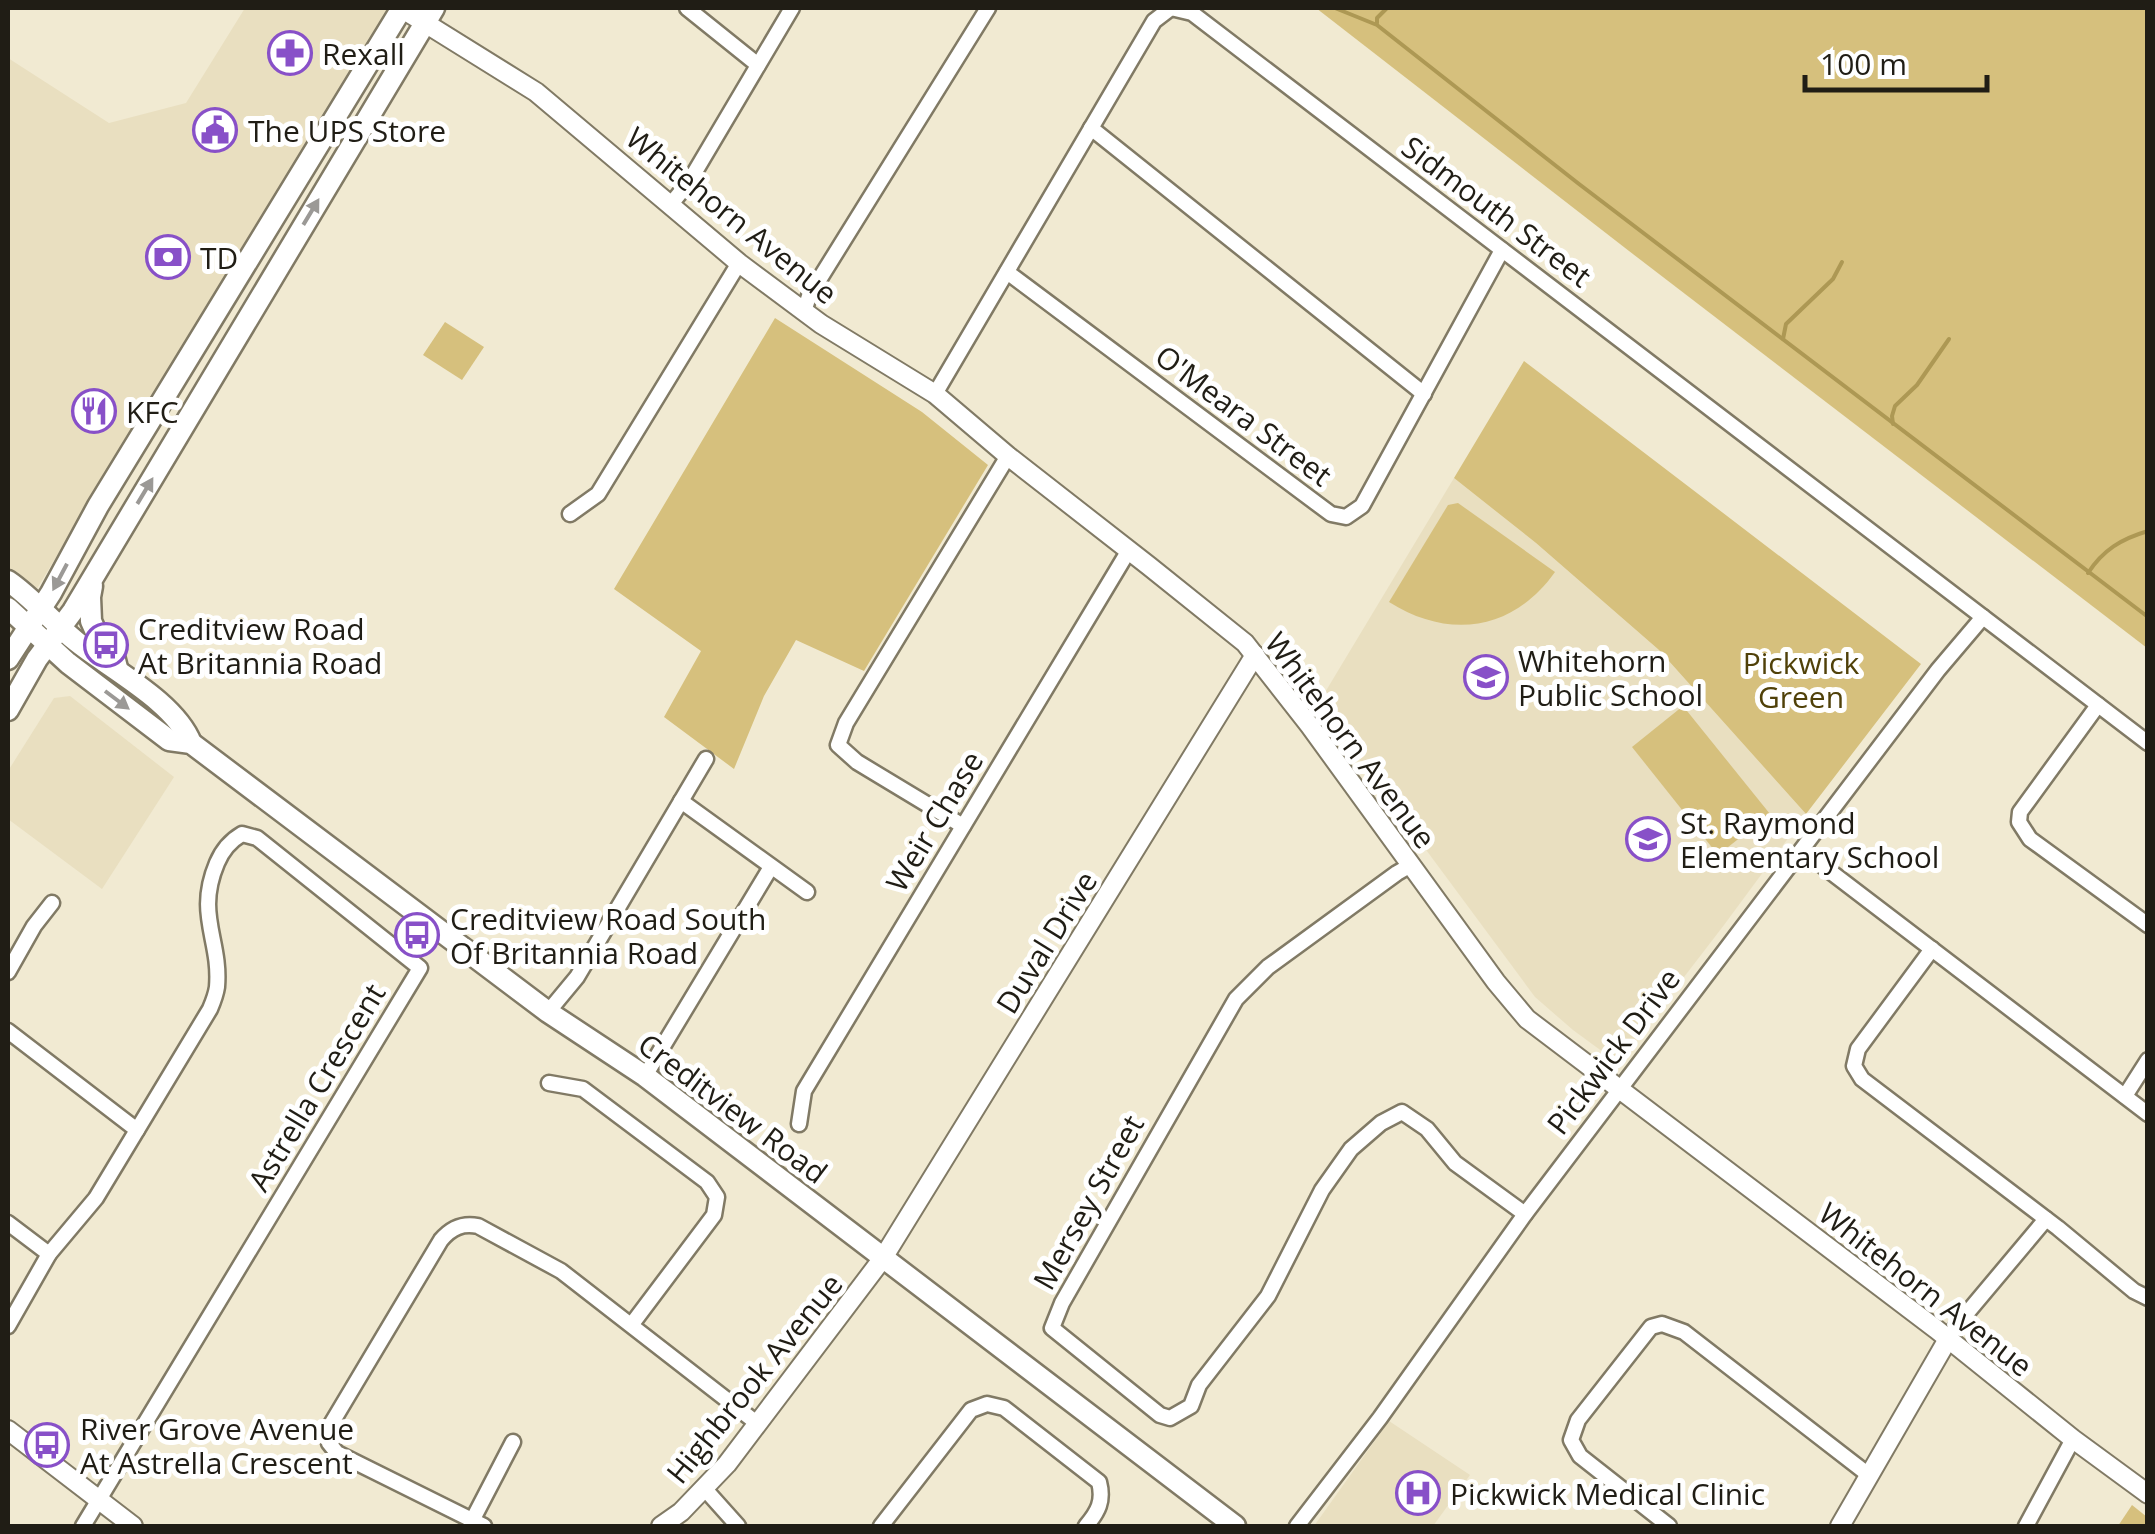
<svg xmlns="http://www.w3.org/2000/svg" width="2155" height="1534" font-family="'Open Sans',sans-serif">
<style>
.built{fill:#e9dfc0}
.green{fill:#d6c07d}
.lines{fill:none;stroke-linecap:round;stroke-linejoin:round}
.stream{stroke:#ad9854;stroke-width:4}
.minor-casing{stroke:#817a65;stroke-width:19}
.tertiary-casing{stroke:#817a65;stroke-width:22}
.secondary-casing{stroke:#817a65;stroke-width:25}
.minor{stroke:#fff;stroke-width:14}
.tertiary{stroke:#fff;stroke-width:18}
.secondary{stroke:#fff;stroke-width:20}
.oneway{fill:#9b9996}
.labels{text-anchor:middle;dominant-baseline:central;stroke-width:10;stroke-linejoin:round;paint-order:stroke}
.poi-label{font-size:30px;fill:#201d15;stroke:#fff;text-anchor:start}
.street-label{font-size:30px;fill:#201d15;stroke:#fff}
.park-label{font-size:30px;fill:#504109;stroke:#fff}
</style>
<rect width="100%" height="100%" fill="#f1ead2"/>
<!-- built -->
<g class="built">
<polygon points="245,8 394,8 189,336 35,592 8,573 8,58 109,123 186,103"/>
<polygon points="1454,478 1536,543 1659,650 1806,814 1724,925 1618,1063 1573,1030 1535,997 1318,704"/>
<polygon points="70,696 174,777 102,889 8,819 8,771 54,698"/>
<polygon points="1389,1421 1470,1475 1433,1526 1314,1526"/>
</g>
<!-- green -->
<g class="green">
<polygon points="1316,8 2147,8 2147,648 1629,251"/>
<polygon points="775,318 922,412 988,465 864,671 796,640 764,696 734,769 664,717 701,651 614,589"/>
<polygon points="445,322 484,347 462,380 423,355"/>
<polygon points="1524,361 1921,664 1806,814 1659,650 1536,543 1454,478"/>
<path d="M1458 503 1555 572C1513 631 1449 640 1389 602L1448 505Z"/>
<polygon points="1683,706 1770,814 1718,855 1632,747"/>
<polygon points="2132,1505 2147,1517 2147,1526 2118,1526"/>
</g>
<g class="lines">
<!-- stream -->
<g class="stream">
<polyline points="1335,8 1377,25 1579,184 2148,617"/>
<polyline points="1377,23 1377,18 1387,8"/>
<polyline points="1783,339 1786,324 1833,279 1842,262"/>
<polyline points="1893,424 1892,416 1895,406 1917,385 1949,339"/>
<path d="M2088 573C2103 550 2121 539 2148 531"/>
</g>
<!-- minor casing -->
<g class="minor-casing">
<g id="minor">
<polyline points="687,8 758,65"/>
<polyline points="1091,128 1424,394"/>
<polyline points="671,204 689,182 792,8"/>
<polyline points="1007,272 1331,514 1346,517 1362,506 1502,250"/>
<polyline points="804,312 809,296 988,8"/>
<polyline points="935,394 1154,21 1171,8 1192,13 2148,743"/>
<polyline points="570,514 598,494 739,263"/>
<polyline points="2098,705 2020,812 2019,822 2030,839 2148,925"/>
<polyline points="681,801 807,892"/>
<polyline points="963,826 857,762 838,745 846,723 1008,456"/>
<polyline points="1802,850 2148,1114"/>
<polyline points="1411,865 1397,873 1268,967 1236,999 1062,1303 1052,1328 1160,1415 1170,1418 1191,1406 1199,1385 1268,1296 1322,1190 1351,1149 1381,1123 1402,1112 1427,1129 1455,1163 1525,1214"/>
<polyline points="1932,949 1858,1049 1854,1066 1862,1079 2058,1228 2134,1291 2148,1298"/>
<polyline points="8,972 34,926 52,903"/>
<polyline points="548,1012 577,977 706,759"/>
<polyline points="8,1031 137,1130"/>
<polyline points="645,1076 771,867"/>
<polyline points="549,1083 583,1089 707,1182 717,1197 714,1215 632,1324"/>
<polyline points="2125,1096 2148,1060"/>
<polyline points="799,1124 804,1091 1129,550"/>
<polyline points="8,1223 49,1254"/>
<path d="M8 1326 49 1254 96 1198 210 1009C213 1002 216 994 217 987 221 939 195 915 217 863 222 851 230 841 242 834L257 838 420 968 83 1526"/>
<polyline points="1948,1339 1957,1325 2046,1219"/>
<polyline points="704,1488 738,1526"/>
<polyline points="473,1519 513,1442"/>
<path d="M484 1526 337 1453 329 1443 327 1431 441 1240C452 1227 463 1223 478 1226L561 1271 758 1424"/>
<path d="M881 1526 971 1410 987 1404 1004 1408 1099 1482C1104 1501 1098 1512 1086 1526"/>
<polyline points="1297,1526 1380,1418 1525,1214 1938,670 1983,617"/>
<polyline points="1669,1526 1580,1456 1571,1440 1578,1420 1651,1327 1662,1324 1684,1332 1870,1476"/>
<polyline points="2026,1526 2073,1439"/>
</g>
</g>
<!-- tertiary casing -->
<g class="tertiary-casing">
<g id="tertiary">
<polyline points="401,8 536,92 739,263 821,324 935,394 1008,456 1149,566 1245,643 1310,726 1496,982 1527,1019 1936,1329 2073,1439 2148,1494"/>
<polyline points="8,1430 133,1526"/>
<polyline points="661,1526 681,1512 727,1464 883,1258 1255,655"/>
<polyline points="1840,1526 1948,1339"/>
</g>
</g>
<!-- secondary casing -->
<g class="secondary-casing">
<g id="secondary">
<path d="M8 581C33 598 53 623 77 642 112 670 175 702 191 743"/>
<polyline points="92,586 90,597 91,621 99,639 113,652 117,668"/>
<polyline points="8,608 68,663 169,740 191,743 548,1012 645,1076 1235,1526"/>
<polyline points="8,659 51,593 98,506 402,8"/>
<polyline points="8,710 37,659 73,611 434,8"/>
</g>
</g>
<!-- minor -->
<use href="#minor" class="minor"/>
<!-- tertiary -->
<use href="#tertiary" class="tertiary"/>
<!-- secondary -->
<use href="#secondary" class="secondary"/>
</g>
<!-- one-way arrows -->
<defs><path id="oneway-solid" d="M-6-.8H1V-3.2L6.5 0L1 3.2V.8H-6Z" transform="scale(2.5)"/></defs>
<g class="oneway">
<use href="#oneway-solid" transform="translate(311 212) rotate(-59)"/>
<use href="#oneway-solid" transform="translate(145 491) rotate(-59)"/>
<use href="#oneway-solid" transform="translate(60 577) rotate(118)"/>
<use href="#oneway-solid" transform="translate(117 700) rotate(37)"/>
</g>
<!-- icons -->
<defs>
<g id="pharmacy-ring" transform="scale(2.25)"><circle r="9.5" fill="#fff" stroke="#8850c8" stroke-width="1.5"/><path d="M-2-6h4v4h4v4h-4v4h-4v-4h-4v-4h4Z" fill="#8850c8"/></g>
<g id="civic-ring" transform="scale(2.25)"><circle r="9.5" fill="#fff" stroke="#8850c8" stroke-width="1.5"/><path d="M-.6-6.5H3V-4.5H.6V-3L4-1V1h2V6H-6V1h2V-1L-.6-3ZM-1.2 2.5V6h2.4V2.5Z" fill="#8850c8"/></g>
<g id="bank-ring" transform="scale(2.25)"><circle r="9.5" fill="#fff" stroke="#8850c8" stroke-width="1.5"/><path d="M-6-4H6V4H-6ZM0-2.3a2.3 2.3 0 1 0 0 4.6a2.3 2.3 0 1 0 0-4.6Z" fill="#8850c8"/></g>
<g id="restaurant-ring" transform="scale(2.25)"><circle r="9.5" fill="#fff" stroke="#8850c8" stroke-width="1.5"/><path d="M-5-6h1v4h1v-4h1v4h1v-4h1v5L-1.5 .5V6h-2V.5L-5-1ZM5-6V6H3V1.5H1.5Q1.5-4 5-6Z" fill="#8850c8"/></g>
<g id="bus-ring" transform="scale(2.25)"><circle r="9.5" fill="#fff" stroke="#8850c8" stroke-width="1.5"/><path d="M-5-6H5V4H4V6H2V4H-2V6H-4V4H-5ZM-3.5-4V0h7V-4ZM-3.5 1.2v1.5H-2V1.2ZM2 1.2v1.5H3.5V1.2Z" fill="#8850c8"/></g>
<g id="school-ring" transform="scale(2.25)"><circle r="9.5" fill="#fff" stroke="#8850c8" stroke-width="1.5"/><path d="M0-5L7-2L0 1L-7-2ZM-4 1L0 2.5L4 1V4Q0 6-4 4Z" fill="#8850c8"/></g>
<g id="hospital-ring" transform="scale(2.25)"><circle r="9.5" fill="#fff" stroke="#8850c8" stroke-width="1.5"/><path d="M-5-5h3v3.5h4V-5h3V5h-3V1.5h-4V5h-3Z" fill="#8850c8"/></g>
</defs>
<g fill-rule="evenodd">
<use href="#pharmacy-ring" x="290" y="53"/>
<use href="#civic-ring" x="215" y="130"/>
<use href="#bank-ring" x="168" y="257"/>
<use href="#restaurant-ring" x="94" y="411"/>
<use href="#bus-ring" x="106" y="645"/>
<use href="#school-ring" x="1486" y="677"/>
<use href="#school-ring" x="1648" y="839"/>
<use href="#bus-ring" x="417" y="935"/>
<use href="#bus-ring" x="47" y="1445"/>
<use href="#hospital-ring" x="1418" y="1493"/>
</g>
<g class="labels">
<!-- poi labels -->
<g class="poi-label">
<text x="322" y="53">Rexall</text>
<text x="248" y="130">The UPS Store</text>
<text x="200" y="257">TD</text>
<text x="126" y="411">KFC</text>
<text x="138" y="628">Creditview Road<tspan x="138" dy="34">At Britannia Road</tspan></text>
<text x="1518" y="660">Whitehorn<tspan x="1518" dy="34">Public School</tspan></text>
<text x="1680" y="822">St. Raymond<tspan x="1680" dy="34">Elementary School</tspan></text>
<text x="450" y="918">Creditview Road South<tspan x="450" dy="34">Of Britannia Road</tspan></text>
<text x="80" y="1428">River Grove Avenue<tspan x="80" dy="34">At Astrella Crescent</tspan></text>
<text x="1450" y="1493">Pickwick Medical Clinic</text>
</g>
<!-- street labels -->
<g class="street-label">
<text transform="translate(1497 211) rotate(37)">Sidmouth Street</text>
<text transform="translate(732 215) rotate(39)">Whitehorn Avenue</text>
<text transform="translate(1244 415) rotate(37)">O'Meara Street</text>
<text transform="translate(1351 740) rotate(53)">Whitehorn Avenue</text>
<text transform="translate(934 821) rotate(-59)">Weir Chase</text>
<text transform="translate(1046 942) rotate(-58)">Duval Drive</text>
<text transform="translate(1613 1051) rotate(-53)">Pickwick Drive</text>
<text transform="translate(316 1087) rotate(-59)">Astrella Crescent</text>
<text transform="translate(733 1108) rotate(37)">Creditview Road</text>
<text transform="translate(1088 1202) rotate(-61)">Mersey Street</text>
<text transform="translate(1926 1289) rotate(38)">Whitehorn Avenue</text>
<text transform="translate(754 1378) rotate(-51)">Highbrook Avenue</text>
</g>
<!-- park labels -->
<g class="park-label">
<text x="1801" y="662">Pickwick<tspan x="1801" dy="34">Green</tspan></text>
</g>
</g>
<!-- border -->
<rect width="2155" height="1534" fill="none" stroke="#201d15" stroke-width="20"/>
<!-- scale -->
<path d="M1805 75v15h182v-15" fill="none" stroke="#201d15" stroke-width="5"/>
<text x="1820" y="75" font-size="30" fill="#201d15" stroke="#ffffff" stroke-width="8" paint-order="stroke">100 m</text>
</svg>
